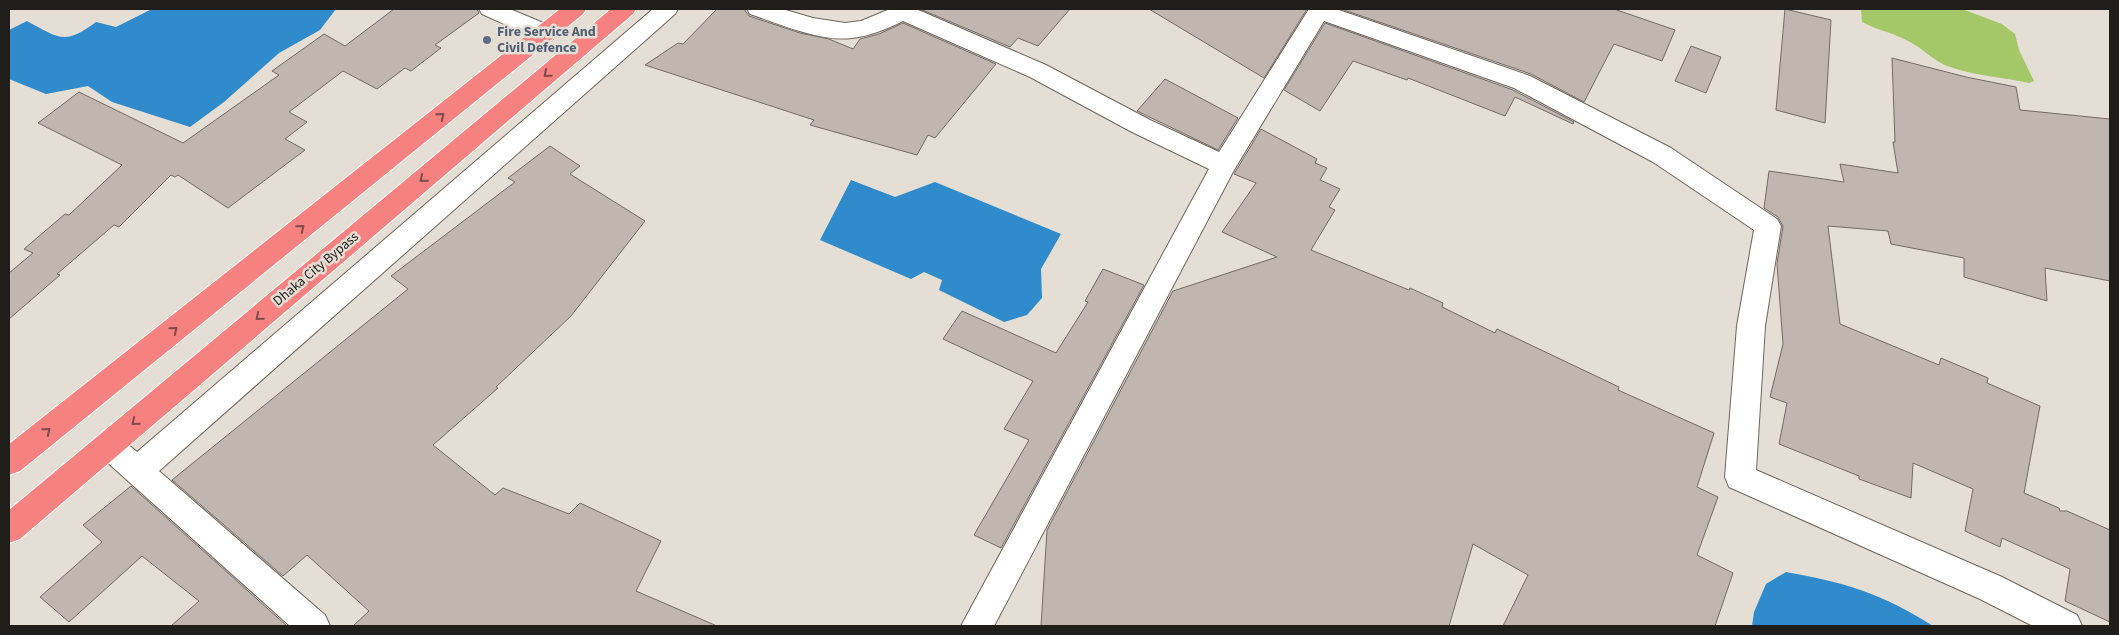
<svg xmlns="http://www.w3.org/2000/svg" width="2119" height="635" font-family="'Source Sans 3',sans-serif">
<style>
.green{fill:#a4c768}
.water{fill:#2f8bcb}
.building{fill:#c1b5b0;stroke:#756a66}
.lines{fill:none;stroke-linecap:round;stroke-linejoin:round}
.minor-casing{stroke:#6c675e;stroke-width:2}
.highway-casing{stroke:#fff;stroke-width:2}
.minor{fill:#fff;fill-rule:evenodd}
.highway{fill:#f58280;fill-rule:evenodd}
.oneway{stroke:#804b48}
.service-dot{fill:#5c6f8a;stroke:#e4ded4;stroke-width:2}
.labels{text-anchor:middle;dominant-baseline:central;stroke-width:5;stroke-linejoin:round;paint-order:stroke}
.service-label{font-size:14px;font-weight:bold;fill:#4e5e75;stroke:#e4ded4;text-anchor:start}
.street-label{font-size:14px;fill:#201e1a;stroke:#e4ded4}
</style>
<rect width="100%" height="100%" fill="#e4ded4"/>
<!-- green -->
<path class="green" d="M1861 9H1962L2002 24 2015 34 2019 50 2034 81 2029 83C2003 77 1976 76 1950 67 1934 62 1923 48 1908 41 1894 33 1877 30 1862 22Z"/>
<!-- water -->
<g class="water">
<path d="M152 9H336L320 30 279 53 224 102 190 127 112 102 88 86 46 94 9 79V30L27 21C59 38 64 46 96 22L116 27Z"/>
<polygon points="851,180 895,197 935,182 1061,234 1041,269 1042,298 1027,315 1004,322 939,290 942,280 924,272 911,279 820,240"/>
<path d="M1786 572C1844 582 1883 594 1933 626H1752L1754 612 1766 584Z"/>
</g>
<!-- building -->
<g class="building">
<polygon points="394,9 477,9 479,13 435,45 441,48 411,71 405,68 377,89 343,71 289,112 307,122 285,139 305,150 228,208 178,175 175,177 171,175 119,227 114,225 57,274 60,275 9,319 9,273 33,253 24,249 65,214 69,215 122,165 38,123 79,92 183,143 279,75 272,71 324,34 345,46"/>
<polygon points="717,9 744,9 749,16 800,33 829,39 853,49 860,39 879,34 903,23 996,64 935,138 928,135 917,155 810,125 814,120 645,65 678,43 683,44"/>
<polygon points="920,9 1070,9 1038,46 1018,38 1010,47"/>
<polygon points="1149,9 1307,9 1264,78"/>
<polygon points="1341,9 1614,9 1675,30 1662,61 1614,44 1584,102 1531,74"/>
<polygon points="1785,9 1831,20 1825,123 1776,110"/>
<polygon points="1325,23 1513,90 1574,122 1573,124 1515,97 1505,116 1408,78 1407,80 1353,61 1320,111 1284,90"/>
<polygon points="1691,46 1721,57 1706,93 1675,81"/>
<polygon points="1892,58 1966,77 2016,87 2020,110 2110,119 2110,281 2045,268 2047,301 1964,277 1964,258 1891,244 1888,231 1828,226 1840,324 1939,365 1941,358 1988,378 1987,383 2040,406 2024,493 2059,508 2060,511 2067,511 2110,530 2110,622 2065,601 2070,569 2002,538 2000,547 1965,531 1973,489 1913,463 1911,498 1859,479 1859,476 1779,444 1787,403 1770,397 1783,344 1777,264 1783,226 1778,217 1764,208 1769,171 1844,182 1840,164 1898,173 1893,142 1895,142"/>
<polygon points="1165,79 1238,118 1218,150 1137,111"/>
<polygon points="1261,129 1317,159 1315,163 1327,168 1320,180 1340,189 1329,207 1335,210 1311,250 1409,290 1410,288 1443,303 1442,307 1495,333 1497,329 1619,387 1618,390 1714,433 1697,487 1718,497 1697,555 1733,573 1715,626 1503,626 1528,575 1473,544 1449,626 1041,626 1047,530 1173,291 1277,257 1222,232 1256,183 1234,174"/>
<polygon points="550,146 580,166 570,174 645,221 571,316 496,387 498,388 433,445 495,495 503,488 569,514 580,503 661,541 636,591 717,626 353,626 369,611 307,555 283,576 172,480 408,289 391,276 515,182 508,178"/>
<polygon points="1103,269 1144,285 1001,548 974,535 1029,440 1004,429 1033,381 943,339 962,311 1056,353 1088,302 1085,301"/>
<polygon points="131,486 287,626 171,626 199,601 142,556 69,622 40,597 102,542 83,525"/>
</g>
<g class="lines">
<!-- minor casing -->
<g class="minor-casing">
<g id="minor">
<polygon points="479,9 510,9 553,27 556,33 553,39 545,41 537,39 482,14"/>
<polygon points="653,9 678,9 675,14 159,471 325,615 330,626 290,626 98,454 93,445 98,436 108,432 118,436 137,452"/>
<path d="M747 9H782L813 18 845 23 861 21 890 9H916L1046 65 1150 120 1219 152 1309 9H1336L1530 76 1671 148 1777 219 1781 226 1765 326 1756 470 2002 577 2077 615 2082 626H2033L1980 599 1729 487 1725 477 1737 326 1754 230 1653 162 1514 88 1324 21 1234 170 994 626H961L1209 169 1132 132 1030 77 903 21C887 29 870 36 852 38 821 42 780 24 750 14Z"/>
</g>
</g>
<!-- highway casing -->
<g class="highway-casing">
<g id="highway">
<polygon points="560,9 586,9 583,14 20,471 9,475 9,444"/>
<polygon points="611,9 636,9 633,14 20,539 9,543 9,510"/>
</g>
</g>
<!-- minor -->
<use href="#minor" class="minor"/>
<!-- highway -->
<use href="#highway" class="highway"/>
</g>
<!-- one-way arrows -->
<defs><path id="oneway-chevron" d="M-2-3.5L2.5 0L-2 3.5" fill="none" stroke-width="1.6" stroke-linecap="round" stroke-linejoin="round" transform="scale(1.25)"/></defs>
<g class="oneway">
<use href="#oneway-chevron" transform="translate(547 74) rotate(140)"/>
<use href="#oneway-chevron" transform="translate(441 116) rotate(-39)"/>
<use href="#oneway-chevron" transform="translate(423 179) rotate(140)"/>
<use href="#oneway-chevron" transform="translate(301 228) rotate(-39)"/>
<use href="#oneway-chevron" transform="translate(259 317) rotate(140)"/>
<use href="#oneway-chevron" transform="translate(174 330) rotate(-39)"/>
<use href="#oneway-chevron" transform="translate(135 422) rotate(140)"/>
<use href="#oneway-chevron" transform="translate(47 431) rotate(-39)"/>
</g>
<!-- markers -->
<circle class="service-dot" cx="487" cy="40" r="5"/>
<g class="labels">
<!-- service labels -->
<g class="service-label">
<text x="497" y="32">Fire Service And<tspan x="497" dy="16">Civil Defence</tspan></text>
</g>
<!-- street labels -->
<g class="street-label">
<text transform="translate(316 269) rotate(-40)">Dhaka City Bypass</text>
</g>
</g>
<!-- border -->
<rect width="2119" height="635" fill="none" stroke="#201e1a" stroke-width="20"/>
</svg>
